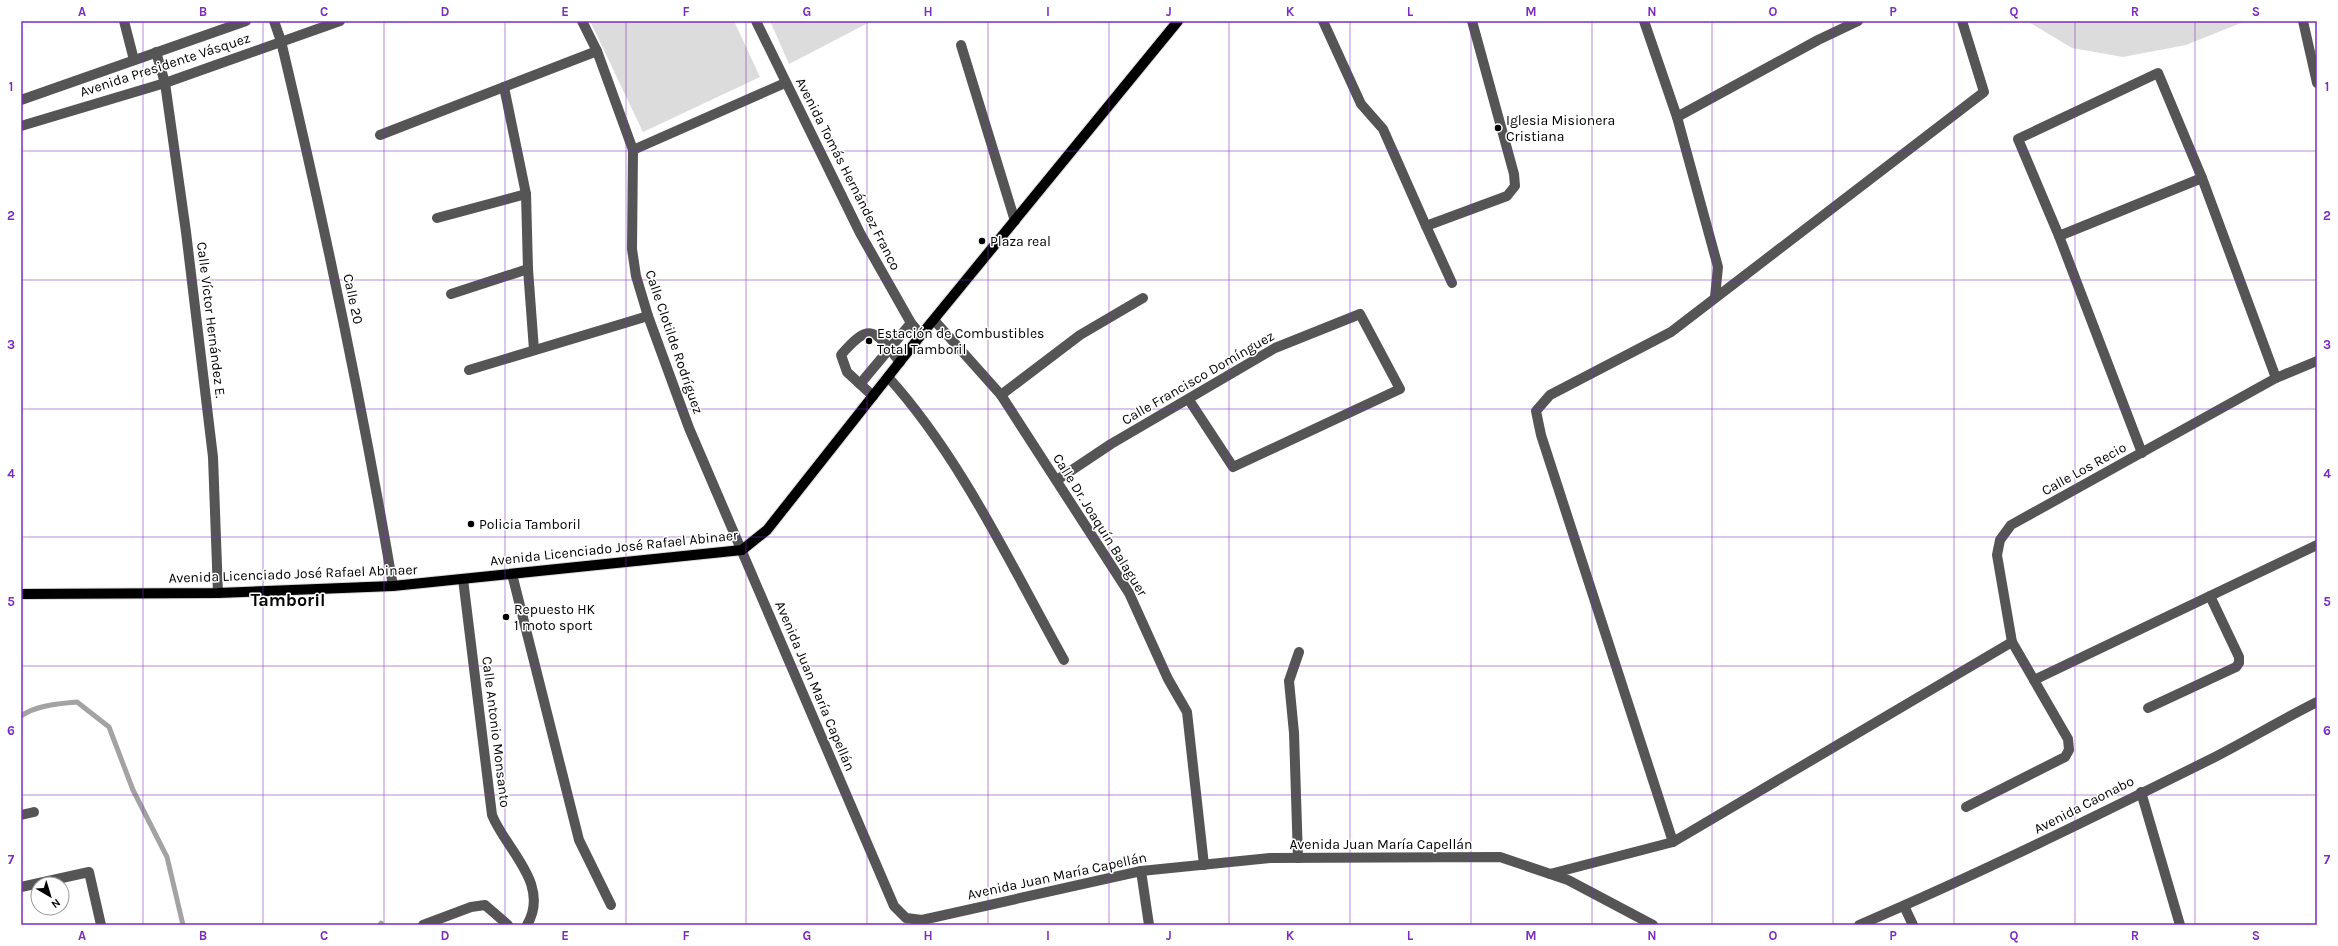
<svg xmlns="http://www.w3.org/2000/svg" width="2338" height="946" font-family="Karla,sans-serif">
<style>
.green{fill:#dcdcdc}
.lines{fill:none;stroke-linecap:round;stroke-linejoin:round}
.stream{stroke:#a3a3a3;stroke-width:5}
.major-casing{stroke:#dbdbdb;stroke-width:12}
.minor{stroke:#555;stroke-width:10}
.major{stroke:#000;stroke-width:10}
.grid{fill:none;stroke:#7b2cbf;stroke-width:1;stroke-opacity:0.55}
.poi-dot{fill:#000;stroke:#fff;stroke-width:1.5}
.labels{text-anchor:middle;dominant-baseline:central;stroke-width:3;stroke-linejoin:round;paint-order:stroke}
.street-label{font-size:14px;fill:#000;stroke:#fff}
.poi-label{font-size:14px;fill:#000;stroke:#fff;text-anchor:start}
.district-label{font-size:18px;font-weight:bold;fill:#000;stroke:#fff}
.neatline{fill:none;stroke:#7b2cbf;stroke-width:1.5}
.grid-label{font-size:13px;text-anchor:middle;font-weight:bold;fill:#7b2cbf}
</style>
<rect width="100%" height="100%" fill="#fff"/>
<!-- green -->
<g class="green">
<polygon points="590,21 734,21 760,77 643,132"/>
<polygon points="770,21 872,21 789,64"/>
<polygon points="2027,21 2246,21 2186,45 2123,57 2072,48"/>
</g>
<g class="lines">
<!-- stream -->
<g class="stream">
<path d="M21 716C37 705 58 704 77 702L109 727 133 790 167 857 183 925"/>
<polyline points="380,925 381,923"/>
</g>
<!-- major casing -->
<g class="major-casing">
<polyline id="major" points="21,594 218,593 393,586 742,550 767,530 921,335 1178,21"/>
</g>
<!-- minor -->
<g class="minor">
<polyline points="124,21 134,60"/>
<path d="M274 21 281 41C324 222 362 403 393 586"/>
<polyline points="582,21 597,51 633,150 632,249 636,276 648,316 689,428 894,906 906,918 922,920 1141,871 1270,858 1500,857 1568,880 1653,925"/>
<polyline points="756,21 860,233 911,323 921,335"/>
<polyline points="1323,21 1361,104 1383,129 1426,226"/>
<polyline points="1644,21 1677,117 1718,267 1715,297"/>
<polyline points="2303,21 2317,83"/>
<polyline points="961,45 1015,221"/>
<polyline points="156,52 165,83 186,232 213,457 218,593"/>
<polyline points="504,87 526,194 528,269 534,350"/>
<polyline points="21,100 246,21"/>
<polyline points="1677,117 1818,40 1858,21"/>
<polyline points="21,126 165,83 340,21"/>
<polyline points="380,135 597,51"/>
<polyline points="633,150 785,83"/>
<polyline points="437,218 526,194"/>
<polyline points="2059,236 2202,178"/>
<polyline points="1452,283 1426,226 1507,196 1515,186 1514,174 1472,21"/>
<polyline points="451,294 528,269"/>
<polyline points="934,320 1001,395 1129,593 1168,679 1187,712 1204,865"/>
<polyline points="469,370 648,316"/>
<path d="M888 377C960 456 1012 567 1064 660"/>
<polyline points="860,384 911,323"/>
<polyline points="1001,395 1080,335 1143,298"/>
<path d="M873 396 847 372 841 355C871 320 875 331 900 362"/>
<polyline points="2142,453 2059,236 2018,139 2158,73 2202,178 2276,378"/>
<polyline points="1057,480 1111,444 1275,348 1360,314 1400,389 1233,467 1189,400"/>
<polyline points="512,574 579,840 611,905"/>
<path d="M463 579 492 815C506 850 551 884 527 925"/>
<polyline points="2034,680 2317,545"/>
<polyline points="2148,708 2236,667 2239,663 2239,657 2210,596"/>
<polyline points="2141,792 2180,925"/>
<polyline points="1966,807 2065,757 2069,750 2068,739 2012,642 1997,555 2000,540 2011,525 2276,378 2317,361"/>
<polyline points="21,815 34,812"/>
<polyline points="1673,842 1541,435 1536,411 1550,395 1671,332 1984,92 1962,21"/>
<polyline points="1298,858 1294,733 1289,681 1299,652"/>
<polyline points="1141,871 1149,925"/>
<polyline points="1550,874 1673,842 2012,642"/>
<polyline points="21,887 89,872 101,925"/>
<polyline points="1904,906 1913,925"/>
<polyline points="423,925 471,907 485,905 508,925"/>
<path d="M1859 925C1979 874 2096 816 2213 758 2248 740 2281 720 2317 702"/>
</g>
<!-- major -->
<use href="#major" class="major"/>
</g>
<!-- grid -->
<path class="grid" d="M143 21V925M263 21V925M384 21V925M505 21V925M626 21V925M746 21V925M867 21V925M988 21V925M1109 21V925M1229 21V925M1350 21V925M1471 21V925M1592 21V925M1712 21V925M1833 21V925M1954 21V925M2075 21V925M2195 21V925M21 151H2317M21 280H2317M21 409H2317M21 537H2317M21 666H2317M21 795H2317"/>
<!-- markers -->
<g class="poi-dot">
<circle cx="1498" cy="128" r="4"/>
<circle cx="982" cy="241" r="4"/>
<circle cx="869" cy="341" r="4"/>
<circle cx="471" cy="524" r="4"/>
<circle cx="506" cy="617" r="4"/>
</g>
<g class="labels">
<!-- street labels -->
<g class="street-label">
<text transform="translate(165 65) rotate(-18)">Avenida Presidente Vásquez</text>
<text transform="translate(848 174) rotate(63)">Avenida Tomás Hernández Franco</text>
<text transform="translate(353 299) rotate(78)">Calle 20</text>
<text transform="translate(211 320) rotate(83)">Calle Víctor Hernández E.</text>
<text transform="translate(674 342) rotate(71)">Calle Clotilde Rodríguez</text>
<text transform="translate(1198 378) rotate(-30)">Calle Francisco Domínguez</text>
<text transform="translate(2084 469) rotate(-29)">Calle Los Recio</text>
<text transform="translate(1100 525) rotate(58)">Calle Dr. Joaquín Balaguer</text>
<text transform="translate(614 548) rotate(-6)">Avenida Licenciado José Rafael Abinaer</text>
<text transform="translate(293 574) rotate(-2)">Avenida Licenciado José Rafael Abinaer</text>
<text transform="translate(815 686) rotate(67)">Avenida Juan María Capellán</text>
<text transform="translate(496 732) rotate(83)">Calle Antonio Monsanto</text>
<text transform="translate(2084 805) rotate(-27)">Avenida Caonabo</text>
<text x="1381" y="844">Avenida Juan María Capellán</text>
<text transform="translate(1057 876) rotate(-12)">Avenida Juan María Capellán</text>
</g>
<!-- poi labels -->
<g class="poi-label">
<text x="1506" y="120">Iglesia Misionera<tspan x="1506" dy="16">Cristiana</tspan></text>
<text x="990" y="241">Plaza real</text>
<text x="877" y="333">Estación de Combustibles<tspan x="877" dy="16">Total Tamboril</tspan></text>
<text x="479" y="524">Policia Tamboril</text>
<text x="514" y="609">Repuesto HK<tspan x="514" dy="16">1 moto sport</tspan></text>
</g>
<!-- district labels -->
<g class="district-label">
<text x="288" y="600">Tamboril</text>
</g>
</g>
<!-- border -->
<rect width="2338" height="946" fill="none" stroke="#ffffff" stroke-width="44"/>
<!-- north arrow -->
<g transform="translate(50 896) rotate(142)"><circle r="19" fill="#ffffff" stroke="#999999"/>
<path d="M0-3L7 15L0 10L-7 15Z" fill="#000000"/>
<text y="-6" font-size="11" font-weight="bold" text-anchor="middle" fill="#000000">N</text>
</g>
<rect x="22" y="22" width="2294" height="902" class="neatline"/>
<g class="grid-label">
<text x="82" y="16">A</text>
<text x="203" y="16">B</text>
<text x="324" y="16">C</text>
<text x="445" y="16">D</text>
<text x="565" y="16">E</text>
<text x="686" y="16">F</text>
<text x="807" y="16">G</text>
<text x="928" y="16">H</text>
<text x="1048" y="16">I</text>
<text x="1169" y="16">J</text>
<text x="1290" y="16">K</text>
<text x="1410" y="16">L</text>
<text x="1531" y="16">M</text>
<text x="1652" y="16">N</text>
<text x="1773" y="16">O</text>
<text x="1893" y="16">P</text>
<text x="2014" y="16">Q</text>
<text x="2135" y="16">R</text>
<text x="2256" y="16">S</text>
<text x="11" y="91">1</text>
<text x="2327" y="91">1</text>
<text x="11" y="220">2</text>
<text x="2327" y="220">2</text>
<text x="11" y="349">3</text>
<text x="2327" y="349">3</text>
<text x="11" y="478">4</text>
<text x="2327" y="478">4</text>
<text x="11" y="606">5</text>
<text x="2327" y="606">5</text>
<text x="11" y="735">6</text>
<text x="2327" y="735">6</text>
<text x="11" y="864">7</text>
<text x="2327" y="864">7</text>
<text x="82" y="940">A</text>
<text x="203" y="940">B</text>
<text x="324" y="940">C</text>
<text x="445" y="940">D</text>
<text x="565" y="940">E</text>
<text x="686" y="940">F</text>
<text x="807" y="940">G</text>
<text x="928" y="940">H</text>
<text x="1048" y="940">I</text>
<text x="1169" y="940">J</text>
<text x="1290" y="940">K</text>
<text x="1410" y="940">L</text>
<text x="1531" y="940">M</text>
<text x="1652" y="940">N</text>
<text x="1773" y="940">O</text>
<text x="1893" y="940">P</text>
<text x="2014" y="940">Q</text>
<text x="2135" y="940">R</text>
<text x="2256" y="940">S</text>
</g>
</svg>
